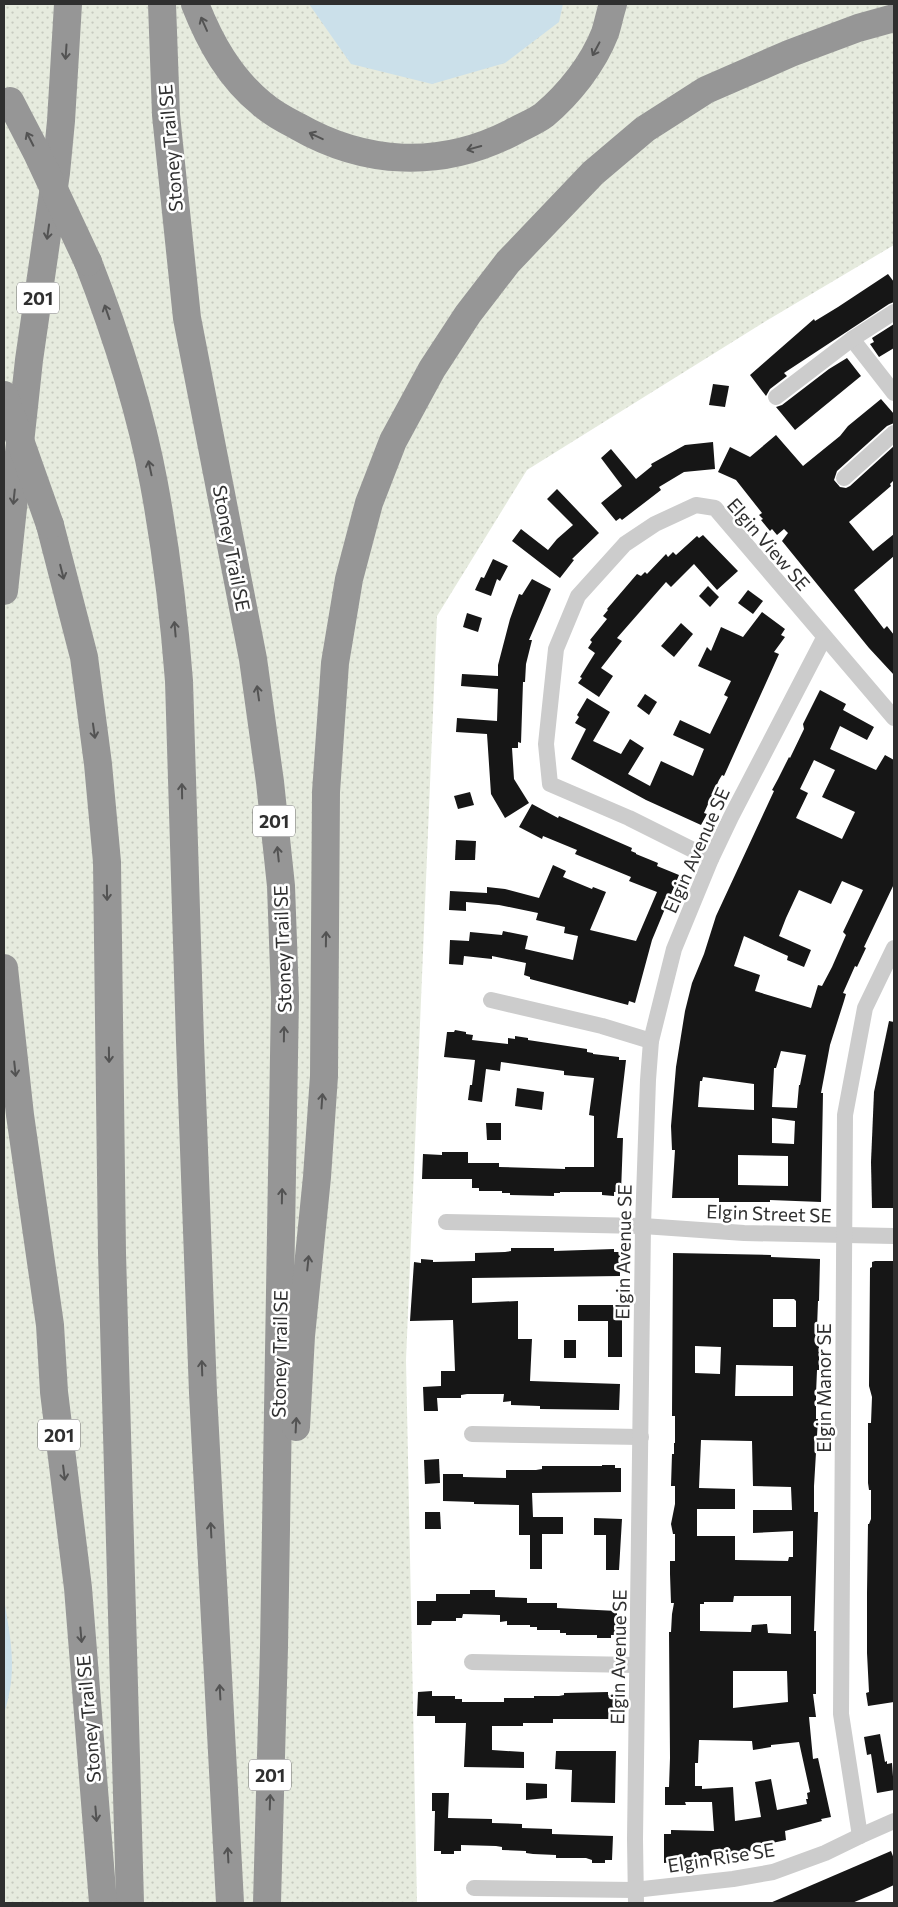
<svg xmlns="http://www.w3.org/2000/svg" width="898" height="1907" font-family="Commissioner,sans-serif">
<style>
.green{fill:url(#green-dots)}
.water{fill:#cbe0ea}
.building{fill:#161616;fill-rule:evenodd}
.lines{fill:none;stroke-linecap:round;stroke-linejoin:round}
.street{stroke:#ccc;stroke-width:16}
.highway{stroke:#969696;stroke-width:28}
.highway-bridge{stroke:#969696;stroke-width:28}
.oneway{stroke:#535353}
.labels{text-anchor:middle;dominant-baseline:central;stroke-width:5;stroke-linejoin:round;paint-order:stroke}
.shield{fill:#fff;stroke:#6d6d6d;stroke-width:1}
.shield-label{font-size:18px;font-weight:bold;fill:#2f2f2f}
.street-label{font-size:19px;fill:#2f2f2f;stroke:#fff}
</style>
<defs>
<pattern id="green-dots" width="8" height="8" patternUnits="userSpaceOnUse" patternTransform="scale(1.25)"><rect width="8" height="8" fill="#e6ebde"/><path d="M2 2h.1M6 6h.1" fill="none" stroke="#c6cabf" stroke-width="1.8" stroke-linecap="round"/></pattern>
</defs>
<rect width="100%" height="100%" fill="#fff"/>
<!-- green -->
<polygon class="green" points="4,4 894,4 894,245 766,321 527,470 437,616 406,1360 417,1903 4,1903"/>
<!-- water -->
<g class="water">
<polygon points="309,4 563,4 559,22 505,63 432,84 351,64"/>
<path d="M4 1599C11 1642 18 1671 4 1714Z"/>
</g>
<!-- building -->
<g class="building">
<polygon points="888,274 894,282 894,302 889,304 784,373 787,376 770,389 766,396 750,375 814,319 815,321 838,307"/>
<polygon points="894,324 894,348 879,357 870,344 874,342 872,338"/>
<polygon points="847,358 861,376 795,430 776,407 782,405 829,369"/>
<polygon points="713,384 729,386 725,407 709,405"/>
<polygon points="881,399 894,414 894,423 887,426 837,471 834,480 840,487 846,488 850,486 894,446 894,480 890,484 891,486 849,522 873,551 894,534 894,556 854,590 884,629 887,626 894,635 894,675 869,648 782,541 788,533 784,529 777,535 772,529 770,531 761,520 763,519 759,515 762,513 736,480 718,472 730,447 750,457 776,435 803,466 840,436 848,426"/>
<polygon points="713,442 715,469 684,472 659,487 661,490 622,520 620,518 616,521 601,503 622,486 601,458 611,449 636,479 652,466 651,464 685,445"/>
<polygon points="557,489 599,533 572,559 574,560 560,578 512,541 521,529 548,550 557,539 573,525 547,499"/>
<polygon points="703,535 738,571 717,590 694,564 671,587 666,582 617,638 622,641 601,668 613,676 599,697 578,683 582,678 580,677 595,653 588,648 592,642 590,640 607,619 603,616 608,610 607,609 637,574 641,576 645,572 647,574 666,554 668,557 673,552 676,555 697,536 699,538"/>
<polygon points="493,559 508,566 500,581 497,579 491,596 475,590 481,577 484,578"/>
<polygon points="532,579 551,589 529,640 532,640 526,664 525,682 523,682 521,743 518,742 518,748 512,748 514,779 529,803 505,818 491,794 487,734 456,732 457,718 497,721 498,689 461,686 462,674 498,676 498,665 510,619 519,594 522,595"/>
<polygon points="708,586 719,597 710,607 699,596"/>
<polygon points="748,590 763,601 753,614 738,603"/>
<polygon points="762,612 785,629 781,635 785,637 774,652 779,654 724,776 722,775 719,780 704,813 707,814 701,825 646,800 571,759 586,729 575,723 579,717 577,715 587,698 610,712 593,741 621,754 630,739 644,748 628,774 650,786 661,761 693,776 704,749 673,735 680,720 710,734 728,697 724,695 731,681 698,666 707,647 711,651 721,627 743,637"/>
<polygon points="467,613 482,618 478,632 463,627"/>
<polygon points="681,623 693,634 674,657 661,646"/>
<path d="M820 690 846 704 843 710 874 727 867 740 840 726 830 749 876 770 885 755 894 760V884L864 947 866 948 857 967 855 966 843 993 846 994 844 1001 830 1045 821 1093H823L821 1202 770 1200V1202H719V1198H672L675 1150H672L671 1126 676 1067 685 1011 692 983 704 954 716 916 774 791 772 790 778 779 789 757 790 758 804 729 803 724ZM814 760 835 770 822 797 855 812 842 839 796 818 808 793 800 789ZM842 881 863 890 843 932 846 935 832 967 822 986 818 985 811 1008 755 991 760 975 734 966 744 936 788 956 787 960 804 967 811 950 779 936 786 918 799 890 831 904ZM781 1051 806 1055 800 1085H799L797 1108 772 1107 774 1068H776ZM703 1077 754 1084V1110L698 1107 700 1081H702ZM772 1118 795 1121 794 1144 772 1143ZM738 1155 788 1156V1186L738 1185Z"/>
<polygon points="645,694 657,702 649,715 637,706"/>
<polygon points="470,792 474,805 458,809 454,796"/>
<polygon points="532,804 558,818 559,816 632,848 631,851 636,853 636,854 658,863 657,866 679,875 652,940 635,1003 629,1001 628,1005 530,979 530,977 524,975 526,963 492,956 492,959 464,956 463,965 449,964 450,940 469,941 470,932 502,935 503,931 528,936 525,949 573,960 578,936 564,933 565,927 536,920 538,913 499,905 466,902 466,911 449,910 450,891 487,893 487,887 505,889 539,898 553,865 566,871 563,877 592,889 593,887 606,892 590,930 636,941 657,892 629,881 631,877 575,854 577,850 543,836 542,839 519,827"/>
<polygon points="456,840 476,841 475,860 455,860"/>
<polygon points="889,1021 894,1022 894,1208 872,1208 871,1162 874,1092"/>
<polygon points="455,1030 466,1032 466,1034 473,1035 472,1040 508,1044 508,1038 515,1039 515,1036 528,1038 528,1040 587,1049 587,1052 593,1053 593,1054 619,1057 619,1060 626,1060 617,1138 623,1138 621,1192 614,1192 614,1196 602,1195 602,1192 560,1192 560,1193 554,1193 554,1196 510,1195 510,1193 502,1193 502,1191 479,1191 479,1188 472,1188 472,1179 422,1179 423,1154 442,1155 442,1152 468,1152 468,1163 499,1163 499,1167 565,1169 565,1167 594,1167 594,1116 589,1115 594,1078 564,1075 564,1071 501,1062 500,1071 486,1069 482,1102 468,1100 470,1085 472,1085 475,1060 444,1057 447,1032 454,1032"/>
<polygon points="517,1088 544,1092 542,1110 515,1106"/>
<polygon points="486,1123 501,1123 501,1140 487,1140"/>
<polygon points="511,1248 554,1248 554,1251 614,1249 614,1252 620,1252 620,1276 472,1278 472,1303 518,1301 518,1339 532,1339 530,1381 620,1384 619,1410 540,1409 540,1406 511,1405 511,1401 503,1402 504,1394 467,1394 461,1395 461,1398 437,1398 438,1411 424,1411 423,1387 441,1386 441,1371 455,1371 453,1320 410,1321 414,1262 421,1263 421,1259 433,1260 433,1262 475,1261 475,1253 505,1252 511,1251"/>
<path d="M673 1253 771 1255V1257L820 1259 819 1301H818L817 1328H818L819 1340V1370H817L816 1394V1419H818L814 1486V1512H818L814 1631H816V1694H813L816 1717H809L813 1759 818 1758 831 1817 821 1819 822 1821 785 1831 786 1840 763 1845V1847H758V1850L731 1854 732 1857 664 1863V1834H671V1830L714 1831 712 1802H685L686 1805H665V1787H669L670 1758 669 1632H671L672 1614 674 1603H671L670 1574V1561H675V1534H673L671 1524 675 1504V1486H671L672 1454H674V1443H675V1416H672ZM773 1299H794L796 1301V1327H773ZM695 1346 721 1347 720 1374 695 1373ZM736 1365 793 1366V1396H735ZM701 1440 752 1441 753 1486 791 1487 792 1510H753V1533L793 1531V1557H789L788 1561 735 1560V1536H697V1509H735V1489L699 1488ZM734 1596H791V1634L768 1633 767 1624 752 1625 751 1632 700 1631V1604H704V1602H733ZM733 1671H787L788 1702 733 1708ZM699 1740 752 1741 753 1750 771 1747V1745L799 1742 810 1792 807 1793 808 1799H806L807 1804 777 1810 771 1779 755 1782 761 1817 735 1821 733 1787 702 1789V1786H695V1763H698Z"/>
<polygon points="875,1261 894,1261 894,1702 868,1706 866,1693 869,1692 867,1653 867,1593 868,1524 869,1524 871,1519 871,1490 869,1490 868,1483 868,1423 871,1423 872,1397 869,1386 870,1268 872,1267 872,1262"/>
<polygon points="578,1305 622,1305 622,1357 608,1357 608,1321 578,1321"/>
<rect x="564" y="1340" width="12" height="18"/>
<polygon points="439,1459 440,1483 425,1484 424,1460"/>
<polygon points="602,1465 615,1465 615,1468 621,1468 621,1492 532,1493 533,1517 563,1517 563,1534 542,1534 542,1569 530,1569 530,1535 519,1535 519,1505 474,1504 474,1502 443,1501 443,1474 463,1474 463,1477 506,1478 506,1470 536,1470 542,1469 542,1466 602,1466"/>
<polygon points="425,1512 440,1512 441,1529 425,1529"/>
<polygon points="594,1518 622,1519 619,1570 606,1570 606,1535 594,1535"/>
<polygon points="470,1590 495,1590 495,1597 527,1598 527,1603 557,1603 557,1608 617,1611 617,1635 611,1635 611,1638 597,1638 597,1635 566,1635 566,1633 560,1633 560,1630 537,1630 537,1627 530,1627 530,1625 507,1625 507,1621 500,1622 500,1615 463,1614 462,1618 456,1618 456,1621 432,1621 431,1625 417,1625 417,1601 436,1601 436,1594 470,1594"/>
<polygon points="432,1691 432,1696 455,1696 455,1699 462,1699 462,1702 504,1702 504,1698 534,1698 534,1696 559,1696 564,1695 564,1693 608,1692 608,1695 615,1695 614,1719 553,1719 553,1723 523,1723 523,1726 492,1726 492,1750 524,1752 524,1768 464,1767 466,1723 435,1723 435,1716 417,1716 418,1692"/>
<polygon points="880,1734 885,1762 887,1761 887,1764 892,1763 894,1790 877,1793 871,1754 867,1755 864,1737"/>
<polygon points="556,1751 616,1751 615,1803 571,1802 572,1770 555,1769"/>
<polygon points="526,1783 547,1784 547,1798 526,1800"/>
<polygon points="432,1793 449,1793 448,1818 492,1819 492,1823 522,1824 522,1828 552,1829 552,1834 613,1836 612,1860 605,1860 605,1863 592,1863 592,1860 586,1858 556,1858 556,1855 533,1854 526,1853 526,1851 502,1850 502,1847 496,1846 461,1845 461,1851 454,1851 454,1854 441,1854 441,1851 434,1851 435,1811 432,1811"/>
<polygon points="891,1851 894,1859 894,1885 881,1891 852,1903 770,1903"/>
</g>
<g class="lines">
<!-- street -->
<g class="street">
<polyline points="852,339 894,393"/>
<polyline points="776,397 852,339 894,312"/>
<polyline points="844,478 894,433"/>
<polyline points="711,859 629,818 550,784 546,744 556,649 578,596 625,544 655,524 696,505 715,508 894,718"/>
<polyline points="491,1000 602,1026 651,1041"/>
<polyline points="446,1222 643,1226 744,1233 894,1236"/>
<polyline points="472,1434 641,1437"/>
<polyline points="472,1662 637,1665"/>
<polyline points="860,1836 841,1714 845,1115 865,1008 894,948"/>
<polyline points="474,1888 634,1890 733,1879 773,1872 825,1853 860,1836 894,1821"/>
<polyline points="636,1903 635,1839 643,1226 648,1080 651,1041 674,949 711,859 731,817 824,638"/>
</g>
<!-- highway -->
<g class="highway">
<polyline points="162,4 166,115 187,318 253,659 270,782 281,886 285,997 274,1647 267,1903"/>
<path d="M195 4C210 42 229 77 262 104 272 113 285 120 297 126 365 165 440 169 511 133 521 127 535 122 544 115 569 94 593 64 605 33 608 24 610 13 613 4"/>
<path d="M88 262C116 334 140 408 154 484 166 549 174 615 179 681L190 1041 203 1393 230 1903"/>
<polyline points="50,525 84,657 98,764 107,862 112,1253 130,1903"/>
<polyline points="4,591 29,360 56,173 61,121 68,4"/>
<polyline points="4,968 20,1115 50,1325 54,1392 78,1588 103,1903"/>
<polyline points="296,1427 301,1336 317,1177 324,1076 326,792 335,663 349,579 369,503 393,441 432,369 468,314 508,262 593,173 645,129 706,90 791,53 858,28 894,18"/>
</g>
<!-- highway-bridge -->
<g class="highway-bridge">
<polyline points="10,101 37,153 88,262"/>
<polyline points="4,395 50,525"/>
</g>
</g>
<!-- one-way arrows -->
<defs><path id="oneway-shaft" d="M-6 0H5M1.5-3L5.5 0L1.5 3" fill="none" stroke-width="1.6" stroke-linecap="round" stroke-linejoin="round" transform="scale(1.25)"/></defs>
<g class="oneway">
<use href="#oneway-shaft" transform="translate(204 24) rotate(-114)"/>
<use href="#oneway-shaft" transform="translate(596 49) rotate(118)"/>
<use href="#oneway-shaft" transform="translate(66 52) rotate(94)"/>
<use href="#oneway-shaft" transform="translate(316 136) rotate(-155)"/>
<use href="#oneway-shaft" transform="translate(30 139) rotate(-117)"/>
<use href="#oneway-shaft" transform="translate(474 148) rotate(165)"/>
<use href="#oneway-shaft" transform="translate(48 232) rotate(98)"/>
<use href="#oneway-shaft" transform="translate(107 312) rotate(-109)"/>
<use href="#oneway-shaft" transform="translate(150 468) rotate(-102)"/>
<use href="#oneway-shaft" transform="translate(14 497) rotate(96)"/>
<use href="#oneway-shaft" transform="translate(62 572) rotate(76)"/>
<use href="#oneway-shaft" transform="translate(175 629) rotate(-95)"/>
<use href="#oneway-shaft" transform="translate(258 693) rotate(-98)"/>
<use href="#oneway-shaft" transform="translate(94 731) rotate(82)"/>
<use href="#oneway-shaft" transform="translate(182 791) rotate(-91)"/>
<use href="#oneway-shaft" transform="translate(278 854) rotate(-96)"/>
<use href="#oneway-shaft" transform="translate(107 893) rotate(89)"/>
<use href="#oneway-shaft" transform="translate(326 939) rotate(-89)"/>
<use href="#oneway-shaft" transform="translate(284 1034) rotate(-89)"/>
<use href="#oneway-shaft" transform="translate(109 1055) rotate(89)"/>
<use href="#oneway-shaft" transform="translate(15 1069) rotate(84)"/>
<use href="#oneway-shaft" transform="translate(322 1101) rotate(-86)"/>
<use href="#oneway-shaft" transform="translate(282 1196) rotate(-89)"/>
<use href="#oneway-shaft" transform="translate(308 1263) rotate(-84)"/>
<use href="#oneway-shaft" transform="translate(202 1368) rotate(-92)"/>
<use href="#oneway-shaft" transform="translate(296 1425) rotate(-87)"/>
<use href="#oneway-shaft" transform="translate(64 1473) rotate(83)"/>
<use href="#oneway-shaft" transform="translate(211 1530) rotate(-93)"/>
<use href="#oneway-shaft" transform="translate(81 1635) rotate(85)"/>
<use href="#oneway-shaft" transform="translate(220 1692) rotate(-93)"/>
<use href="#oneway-shaft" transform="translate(270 1802) rotate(-88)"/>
<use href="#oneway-shaft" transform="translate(96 1814) rotate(85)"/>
<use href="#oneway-shaft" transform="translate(228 1855) rotate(-93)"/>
</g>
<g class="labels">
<!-- shield labels -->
<g class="shield">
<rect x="17" y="282.5" width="42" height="31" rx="4"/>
<rect x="253" y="805.5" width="42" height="31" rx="4"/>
<rect x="38" y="1419.5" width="42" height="31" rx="4"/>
<rect x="249" y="1759.5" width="42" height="31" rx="4"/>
</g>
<g class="shield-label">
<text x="38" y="298">201</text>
<text x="274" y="821">201</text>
<text x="59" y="1435">201</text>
<text x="270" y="1775">201</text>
</g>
<!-- street labels -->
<g class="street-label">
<text transform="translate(170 148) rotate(-95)">Stoney Trail SE</text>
<text transform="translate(769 544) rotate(49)">Elgin View SE</text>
<text transform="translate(232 548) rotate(79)">Stoney Trail SE</text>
<text transform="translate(696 850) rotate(-66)">Elgin Avenue SE</text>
<text transform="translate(282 949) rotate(-92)">Stoney Trail SE</text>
<text transform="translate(769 1213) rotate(2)">Elgin Street SE</text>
<text transform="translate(623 1252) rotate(-89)">Elgin Avenue SE</text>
<text transform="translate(279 1354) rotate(-89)">Stoney Trail SE</text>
<text transform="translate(823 1388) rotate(-90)">Elgin Manor SE</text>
<text transform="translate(618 1657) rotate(-89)">Elgin Avenue SE</text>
<text transform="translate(88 1719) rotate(-95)">Stoney Trail SE</text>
<text transform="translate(721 1857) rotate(-9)">Elgin Rise SE</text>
</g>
</g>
<!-- border -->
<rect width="898" height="1907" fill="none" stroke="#2f2f2f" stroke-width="10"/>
</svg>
